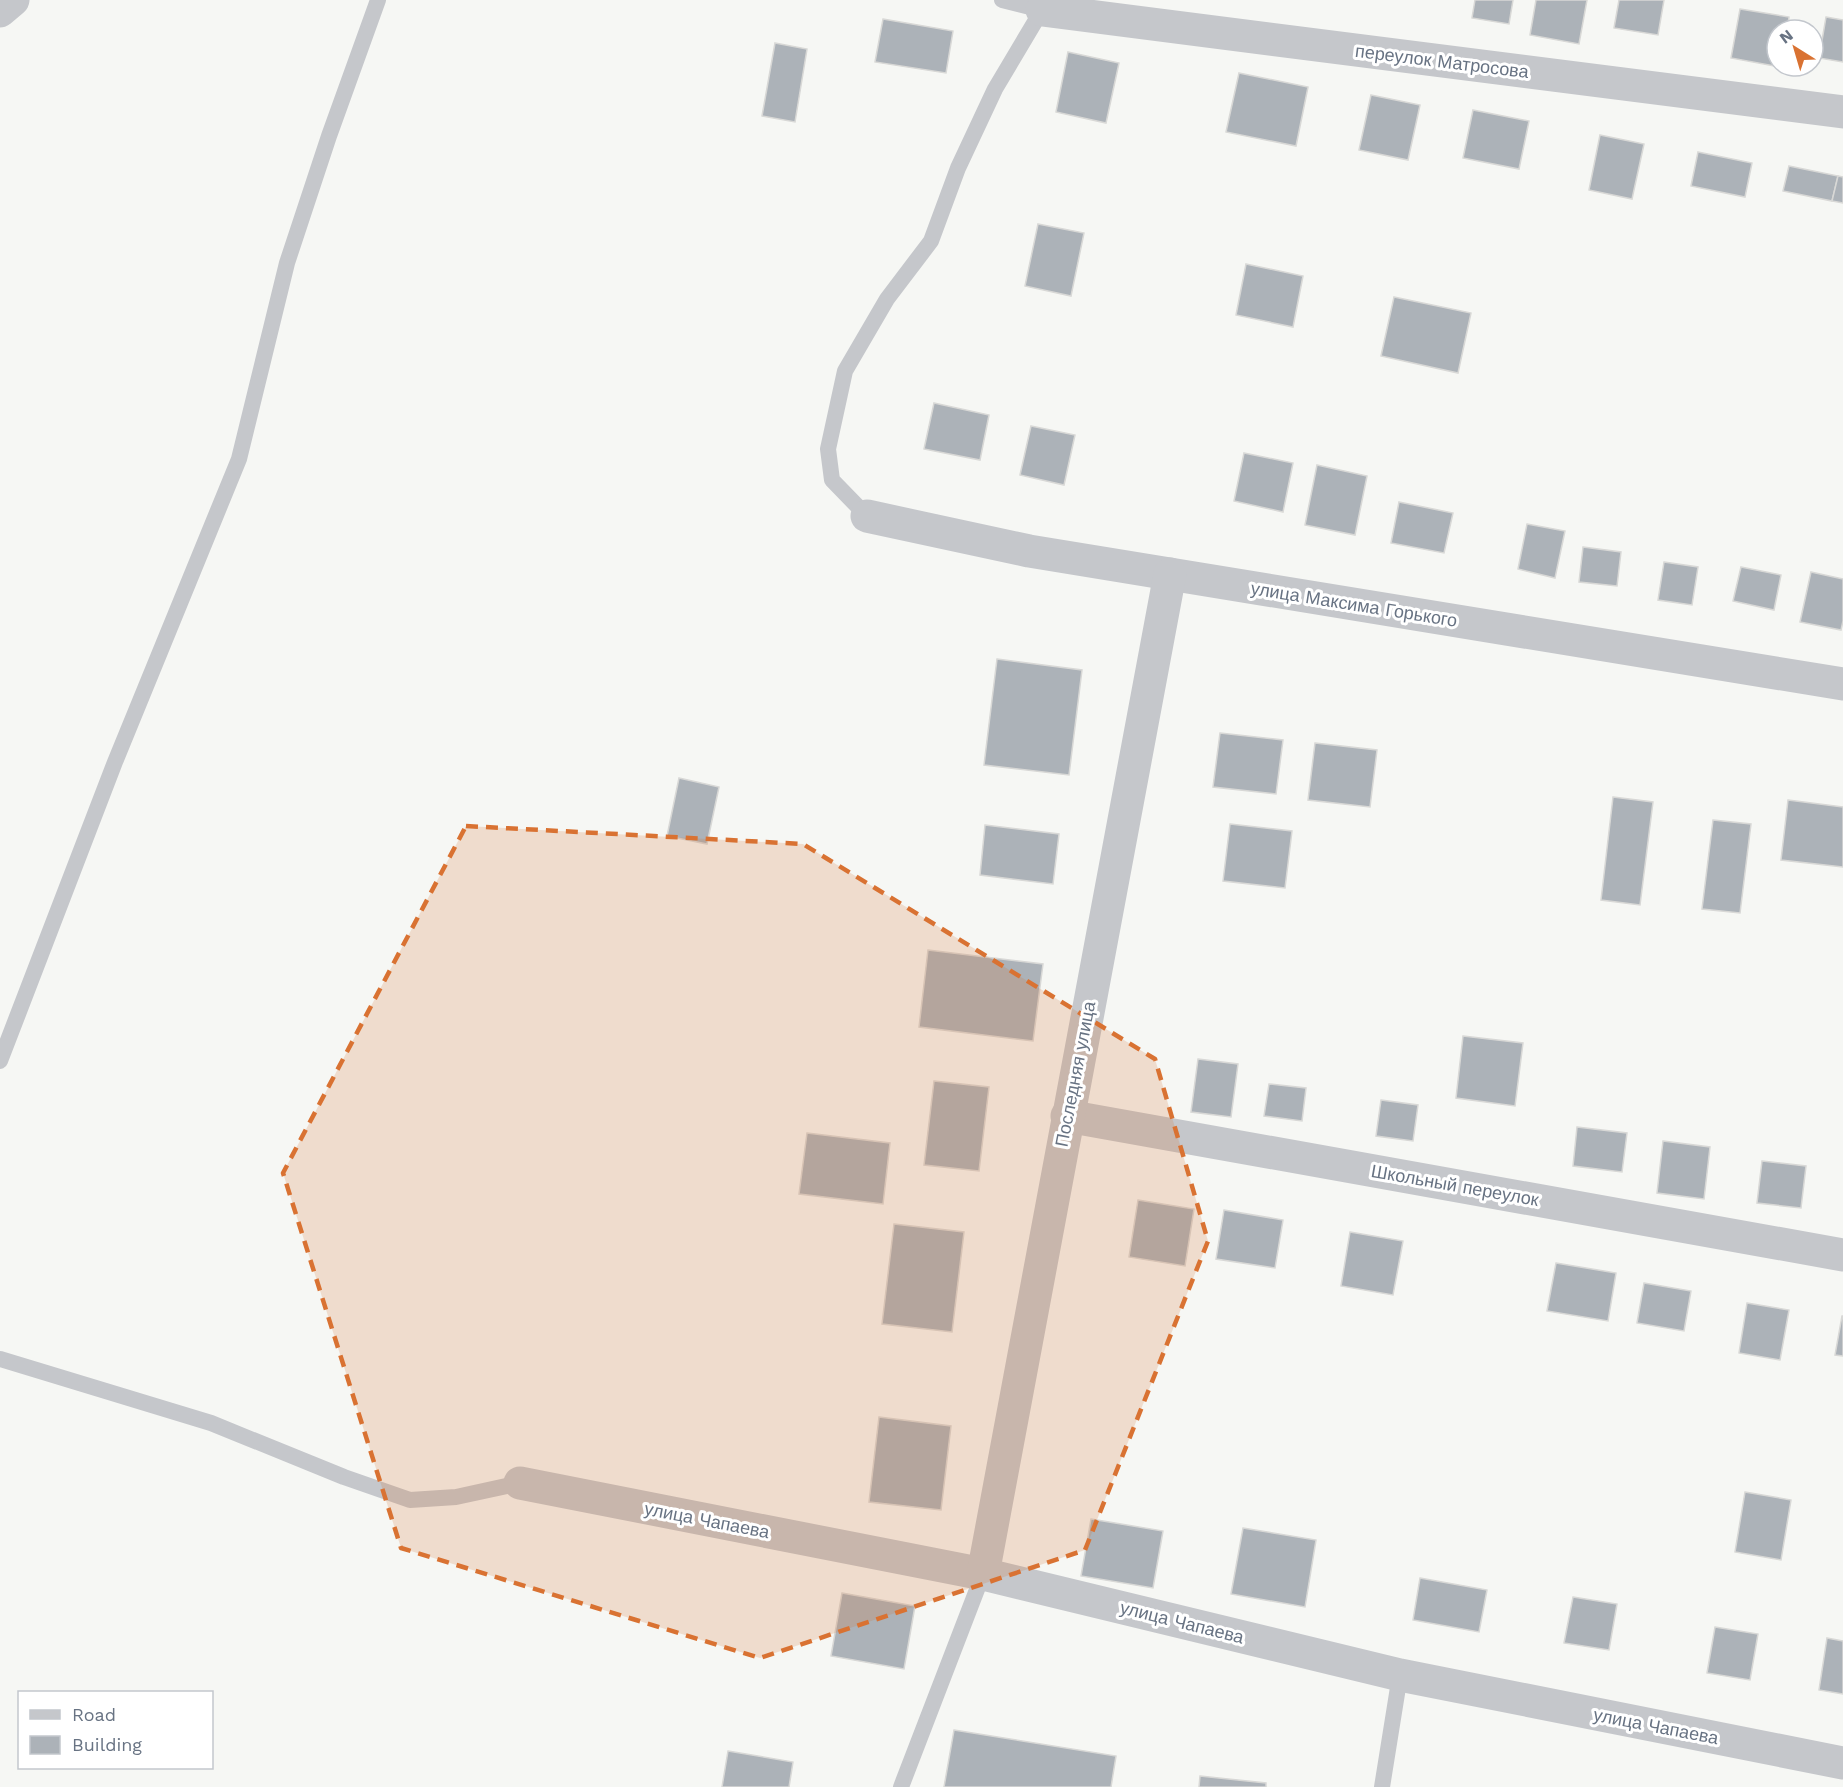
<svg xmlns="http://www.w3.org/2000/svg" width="1843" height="1787" font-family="'Work Sans',sans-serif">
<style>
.building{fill:#acb2b8;stroke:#d8d8d6;stroke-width:1.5}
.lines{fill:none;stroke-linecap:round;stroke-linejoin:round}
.service{stroke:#c5c7cb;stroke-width:16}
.minor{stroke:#c5c7cb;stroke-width:33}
.tertiary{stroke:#c5c7cb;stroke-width:33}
.marked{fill:#d97232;fill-opacity:0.2;stroke:#d97232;stroke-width:4.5;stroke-dasharray:12 8;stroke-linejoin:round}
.labels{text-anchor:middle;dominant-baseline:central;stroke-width:6;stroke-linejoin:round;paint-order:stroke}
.street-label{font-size:18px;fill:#687383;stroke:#fff}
</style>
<rect width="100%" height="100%" fill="#f6f7f4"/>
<!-- building -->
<g class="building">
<polygon points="1475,0 1513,0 1509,24 1472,18"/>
<polygon points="1536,0 1587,0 1579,44 1530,35"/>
<polygon points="1619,0 1664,0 1658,35 1614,28"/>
<polygon points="1740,9 1789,17 1787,30 1777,30 1777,66 1780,67 1731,58"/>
<polygon points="1826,17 1843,20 1843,62 1819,58"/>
<polygon points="883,19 953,31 946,73 875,62"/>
<polygon points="775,43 807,49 795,122 762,116"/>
<polygon points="1068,52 1119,63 1106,123 1056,112"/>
<polygon points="1239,73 1308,87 1296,146 1226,132"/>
<polygon points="1371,95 1420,105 1408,160 1359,150"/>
<polygon points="1473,110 1529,121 1519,169 1463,158"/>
<polygon points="1600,135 1644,144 1632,199 1589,190"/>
<polygon points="1698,152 1752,163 1745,197 1691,186"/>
<polygon points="1789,166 1838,176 1832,201 1783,191"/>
<polygon points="1838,176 1843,177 1843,203 1832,201"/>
<polygon points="1038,224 1084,233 1071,296 1025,286"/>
<polygon points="1246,264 1303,276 1293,327 1236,315"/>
<polygon points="1394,297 1471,313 1458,373 1381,356"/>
<polygon points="934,403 989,415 980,460 924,449"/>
<polygon points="1031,426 1075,435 1064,485 1020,475"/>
<polygon points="1244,453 1293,463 1283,512 1234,501"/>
<polygon points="1317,465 1367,476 1355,535 1305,525"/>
<polygon points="1399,502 1453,513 1444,553 1391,543"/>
<polygon points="1527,524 1565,531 1555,578 1518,569"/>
<polygon points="1583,547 1621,552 1617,586 1579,582"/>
<polygon points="1664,562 1698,567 1692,605 1658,600"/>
<polygon points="1741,567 1781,575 1774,610 1733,601"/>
<polygon points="1811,572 1843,579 1843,621 1841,630 1800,622"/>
<polygon points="997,659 1082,670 1069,775 984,765"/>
<polygon points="1220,733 1283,740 1276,794 1213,787"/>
<polygon points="1315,743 1377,750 1370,807 1308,800"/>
<polygon points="679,778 719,787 707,844 667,836"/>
<polygon points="1613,797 1653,802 1640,905 1601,900"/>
<polygon points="1788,800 1843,807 1843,867 1781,860"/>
<polygon points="1713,820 1751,824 1740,913 1702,909"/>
<polygon points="1230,824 1292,831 1285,888 1223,881"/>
<polygon points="985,825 1059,834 1053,884 980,875"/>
<polygon points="928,950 1043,964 1033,1041 919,1027"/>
<polygon points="1463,1036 1523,1043 1515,1106 1456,1098"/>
<polygon points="1198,1059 1238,1064 1231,1117 1191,1112"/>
<polygon points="934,1081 989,1087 979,1171 924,1165"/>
<polygon points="1269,1084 1306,1088 1302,1121 1264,1116"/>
<polygon points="1381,1100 1418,1105 1413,1141 1376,1136"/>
<polygon points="1577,1127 1627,1133 1622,1172 1573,1166"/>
<polygon points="807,1133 890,1143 883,1204 799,1194"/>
<polygon points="1663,1141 1710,1147 1704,1199 1657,1193"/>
<polygon points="1762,1161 1806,1166 1801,1208 1757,1203"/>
<polygon points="1138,1200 1194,1209 1185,1266 1129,1257"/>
<polygon points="1224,1210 1283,1220 1275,1268 1216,1259"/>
<polygon points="894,1224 964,1232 952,1332 882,1324"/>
<polygon points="1350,1232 1403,1241 1393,1295 1341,1286"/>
<polygon points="1556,1263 1616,1273 1608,1321 1547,1311"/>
<polygon points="1644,1283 1691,1291 1684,1331 1637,1323"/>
<polygon points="1747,1303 1789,1310 1780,1360 1739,1353"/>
<polygon points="1842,1316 1843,1316 1843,1356 1835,1355"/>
<polygon points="879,1417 951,1426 941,1510 869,1502"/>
<polygon points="1745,1492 1791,1500 1781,1560 1735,1552"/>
<polygon points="1091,1519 1163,1531 1153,1588 1081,1576"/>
<polygon points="1243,1528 1316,1540 1305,1607 1231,1594"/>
<polygon points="1420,1578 1487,1590 1479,1632 1413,1620"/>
<polygon points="842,1593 915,1606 904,1669 831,1656"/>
<polygon points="1573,1597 1617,1604 1609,1650 1564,1643"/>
<polygon points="1715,1627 1758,1634 1750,1680 1707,1673"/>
<polygon points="1827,1638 1843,1641 1843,1694 1819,1690"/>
<polygon points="954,1730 1116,1756 1111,1787 944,1787"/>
<polygon points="728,1751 793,1762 789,1787 722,1787"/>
<polygon points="1200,1776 1266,1783 1266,1787 1199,1787"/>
</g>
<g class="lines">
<!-- service -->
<g class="service">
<polyline points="867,516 832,480 828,449 845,371 887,299 931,241 958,168 995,89 1042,10 1002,0"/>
<polyline points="0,1061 115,762 239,459 287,263 329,136 378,0"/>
<polyline points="0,1359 211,1423 344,1477 410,1500 456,1497 520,1483"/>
<polyline points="901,1787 983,1574"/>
<polyline points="1382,1787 1400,1675"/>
</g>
<!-- minor -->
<g class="minor">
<polyline points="1042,10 1843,112"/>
<polyline points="867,516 1029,551 1843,684"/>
<polyline points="1067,1116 1843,1255"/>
<polyline points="520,1483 983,1574 1400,1675 1843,1763"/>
<polyline points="983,1574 1170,574"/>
</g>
<!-- tertiary -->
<polyline class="tertiary" points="0,11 13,0"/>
</g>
<!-- marked area -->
<path class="marked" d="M466 826 803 844 1155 1059 1208 1241 1085 1550 760 1658 401 1548 283 1173Z"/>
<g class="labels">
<!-- street labels -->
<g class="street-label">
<text transform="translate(1442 61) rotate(7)">переулок Матросова</text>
<text transform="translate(1354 604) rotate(9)">улица Максима Горького</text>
<text transform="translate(1075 1074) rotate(-79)">Последняя улица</text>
<text transform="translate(1455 1185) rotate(10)">Школьный переулок</text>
<text transform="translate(707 1520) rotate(11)">улица Чапаева</text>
<text transform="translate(1182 1622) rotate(14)">улица Чапаева</text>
<text transform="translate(1656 1726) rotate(11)">улица Чапаева</text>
</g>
</g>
<!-- legend -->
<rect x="18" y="1691" width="195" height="78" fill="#ffffff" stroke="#c3c7cd" stroke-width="1.5"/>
<rect x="30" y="1710" width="30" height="9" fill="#c5c7cb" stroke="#c3c7cd" stroke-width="1.5"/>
<text x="72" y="1721" font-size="18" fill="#687383">Road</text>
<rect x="30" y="1736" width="30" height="18" fill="#acb2b8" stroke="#c3c7cd" stroke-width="1.5"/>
<text x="72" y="1751" font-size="18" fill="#687383">Building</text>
<!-- north arrow -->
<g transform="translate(1795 48) rotate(323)"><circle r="28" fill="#ffffff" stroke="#c3c7cd" stroke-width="1.5"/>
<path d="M0-4.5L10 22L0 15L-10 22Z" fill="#d97232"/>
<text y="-9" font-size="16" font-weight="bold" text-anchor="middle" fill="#687383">N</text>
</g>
</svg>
